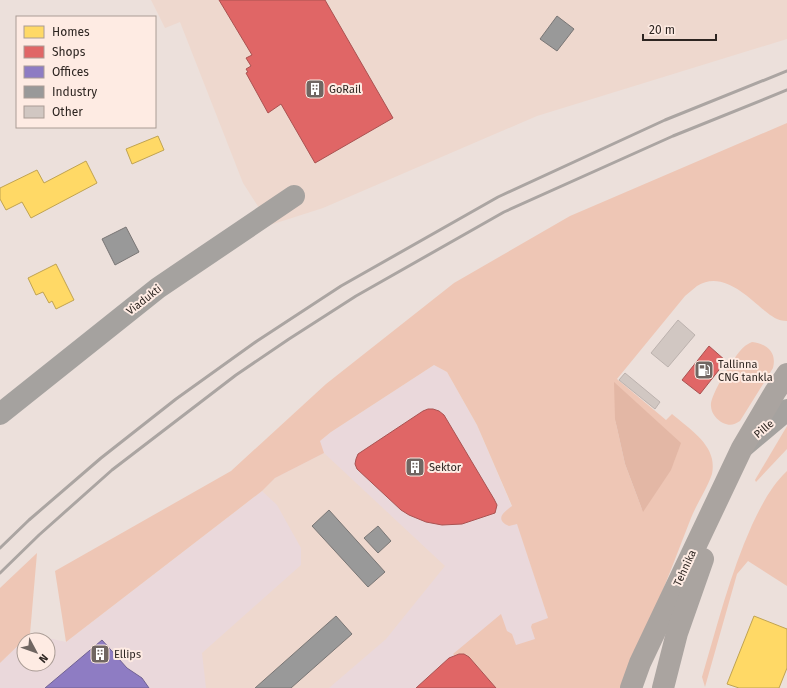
<svg xmlns="http://www.w3.org/2000/svg" width="787" height="688" font-family="'Fira Sans',sans-serif">
<style>
.commercial{fill:#ead8db}
.built{fill:#eed8ce}
.green{fill:#eec6b5;fill-rule:evenodd}
.forest{fill:#e3b7a5}
.homes{fill:#ffd966;stroke:#c0a351}
.shops{fill:#e06666;stroke:#aa5251}
.offices{fill:#8e7cc3;stroke:#716292}
.industry{fill:#999;stroke:#797675}
.building{fill:#d1c7c2;stroke:#bcb2ae}
.lines{fill:none;stroke-linecap:round;stroke-linejoin:round}
.minor{stroke:#a5a29f;stroke-width:22}
.major{stroke:#aaa4a0;stroke-width:22}
.rail{stroke:#aba5a2;stroke-width:3}
.labels{text-anchor:middle;dominant-baseline:central;stroke-width:4;stroke-linejoin:round;paint-order:stroke}
.poi-label{font-size:11px;fill:#2d2521;stroke:#feebe3;text-anchor:start}
.street-label{font-size:11px;fill:#2d2521;stroke:#feebe3}
</style>
<rect width="100%" height="100%" fill="#ece0db"/>
<!-- commercial -->
<polygon class="commercial" points="434,365 447,372 477,425 512,507 548,618 561,688 0,688 0,663 24,640 24,664 48,664 48,640 24,640 30,634 66,642 262,491 275,478 331,432"/>
<!-- built -->
<g class="built">
<polygon points="151,0 787,0 787,39 537,116 323,208 270,225 243,183 180,22 165,28"/>
<polygon points="324,453 445,566 386,639 329,688 206,688 202,653 301,565 301,548 277,505 262,491 275,478"/>
</g>
<!-- green -->
<g class="green">
<path d="M787 123V321C778 321 771 316 765 311 747 296 722 270 697 286 693 289 689 293 685 296L617 379 666 420 672 414C686 426 708 440 712 459 713 464 713 469 712 474 707 489 697 503 691 518 669 575 647 632 622 688H496L469 657 464 654 454 655 453 654 501 614 507 631 512 634 516 645 535 639 531 627 532 624 548 618 517 524 509 526C494 519 504 512 512 506L477 425 447 372 434 365 331 432 320 441 324 453 275 478 262 491 66 642 55 571 231 471 326 384 454 283 570 216ZM615 419 643 512 625 464Z"/>
<path d="M752 342C767 344 777 352 773 368L740 421C734 425 730 426 723 423 717 420 711 413 711 406 709 397 733 359 740 351 743 347 747 344 752 342Z"/>
<polygon points="787,426 787,449 756,482 755,480"/>
<path d="M787 471V586L748 561 737 574 705 687 702 677C717 626 730 574 752 525 761 506 771 486 787 471Z"/>
<polygon points="37,553 30,634 0,663 0,588"/>
</g>
<!-- forest -->
<polygon class="forest" points="614,382 681,443 671,470 643,512 625,464 615,419"/>
<!-- homes -->
<g class="homes">
<polygon points="158,136 164,150 132,164 126,149"/>
<polygon points="86,161 97,183 31,218 22,202 6,210 0,199 0,188 37,170 44,183"/>
<polygon points="56,264 74,300 56,309 52,301 49,303 43,292 36,295 28,278"/>
<polygon points="754,616 787,629 787,668 779,688 739,688 727,684"/>
</g>
<!-- shops -->
<g class="shops">
<polygon points="219,0 325,0 393,118 315,163 281,104 268,113 246,73 248,72 246,69 251,66 246,58 252,55"/>
<polygon points="709,346 726,361 700,394 682,380"/>
<polygon points="428,409 433,409 439,411 444,415 494,499 497,505 495,513 462,524 442,525 426,522 409,515 401,510 357,469 355,464 356,459 358,454 423,411"/>
<polygon points="459,654 464,654 469,657 496,688 416,688 449,658"/>
</g>
<!-- offices -->
<polygon class="offices" points="102,640 127,668 142,678 149,688 45,688"/>
<!-- industry -->
<g class="industry">
<polygon points="557,16 574,29 557,51 540,39"/>
<polygon points="126,227 139,252 115,265 102,239"/>
<polygon points="329,510 385,572 368,587 312,526"/>
<polygon points="378,526 391,541 378,553 364,538"/>
<polygon points="336,616 352,634 291,688 255,688"/>
</g>
<!-- building -->
<g class="building">
<polygon points="678,320 695,335 668,367 651,353"/>
<polygon points="625,373 660,402 655,409 619,380"/>
</g>
<g class="lines">
<!-- minor -->
<g class="minor">
<polyline points="0,414 158,288 294,196"/>
<polyline points="744,446 787,410"/>
</g>
<!-- major -->
<g class="major">
<polyline points="631,688 640,663 742,448 775,392 787,374"/>
<polyline points="663,688 677,633 703,559"/>
</g>
<!-- rail -->
<g class="rail">
<polyline points="0,548 29,520 101,458 176,399 257,341 341,286 498,197 665,120 787,71"/>
<polyline points="0,573 39,535 112,470 236,375 289,339 356,296 504,212 673,136 787,90"/>
</g>
</g>
<!-- icons -->
<defs>
<g id="building-square" transform="scale(1)"><rect x="-9" y="-9" width="18" height="18" rx="4" fill="#706662" stroke="#feebe3"/><path d="M-4-6H4V6H1V3H-1V6H-4ZM-2.5-4.3h1.7v1.8h-1.7ZM.8-4.3h1.7v1.8H.8ZM-2.5-1h1.7V.8h-1.7ZM.8-1h1.7V.8H.8Z" fill="#fff"/></g>
<g id="fuel-square" transform="scale(1)"><rect x="-9" y="-9" width="18" height="18" rx="4" fill="#706662" stroke="#feebe3"/><path d="M-5.5-6h7V0h2V4h1.3V-2.5L3-4.5l.8-.8L6-3V5H2.5V1h-1V6h-7ZM-4.2-4.7v3.2H.2V-4.7Z" fill="#fff"/></g>
</defs>
<g fill-rule="evenodd">
<use href="#building-square" x="315" y="89"/>
<use href="#fuel-square" x="704" y="370"/>
<use href="#building-square" x="415" y="467"/>
<use href="#building-square" x="100" y="654"/>
</g>
<g class="labels">
<!-- poi labels -->
<g class="poi-label">
<text x="329" y="89">GoRail</text>
<text x="718" y="364">Tallinna<tspan x="718" dy="13">CNG tankla</tspan></text>
<text x="429" y="467">Sektor</text>
<text x="114" y="654">Ellips</text>
</g>
<!-- street labels -->
<g class="street-label">
<text transform="translate(144 300) rotate(-38)">Viadukti</text>
<text transform="translate(764 429) rotate(-40)">Pille</text>
<text transform="translate(685 568) rotate(-65)">Tehnika</text>
</g>
</g>
<!-- legend -->
<rect x="16" y="16" width="140" height="112" fill="#feebe3" stroke="#aa9c95"/>
<rect x="24" y="26" width="20" height="12" fill="#ffd966" stroke="#aa9c95"/>
<text x="52" y="36" font-size="12" fill="#2d2521">Homes</text>
<rect x="24" y="46" width="20" height="12" fill="#e06666" stroke="#aa9c95"/>
<text x="52" y="56" font-size="12" fill="#2d2521">Shops</text>
<rect x="24" y="66" width="20" height="12" fill="#8e7cc3" stroke="#aa9c95"/>
<text x="52" y="76" font-size="12" fill="#2d2521">Offices</text>
<rect x="24" y="86" width="20" height="12" fill="#999999" stroke="#aa9c95"/>
<text x="52" y="96" font-size="12" fill="#2d2521">Industry</text>
<rect x="24" y="106" width="20" height="12" fill="#d1c7c2" stroke="#aa9c95"/>
<text x="52" y="116" font-size="12" fill="#2d2521">Other</text>
<!-- north arrow -->
<g transform="translate(36 652) rotate(131)"><circle r="19" fill="#feebe3" stroke="#aa9c95"/>
<path d="M0-3L7 15L0 10L-7 15Z" fill="#706662"/>
<text y="-6" font-size="11" font-weight="bold" text-anchor="middle" fill="#2d2521">N</text>
</g>
<!-- scale -->
<path d="M643 34v6h73v-6" fill="none" stroke="#2d2521" stroke-width="2"/>
<text x="649" y="34" font-size="12" fill="#2d2521" stroke="#feebe3" stroke-width="3" paint-order="stroke">20 m</text>
</svg>
